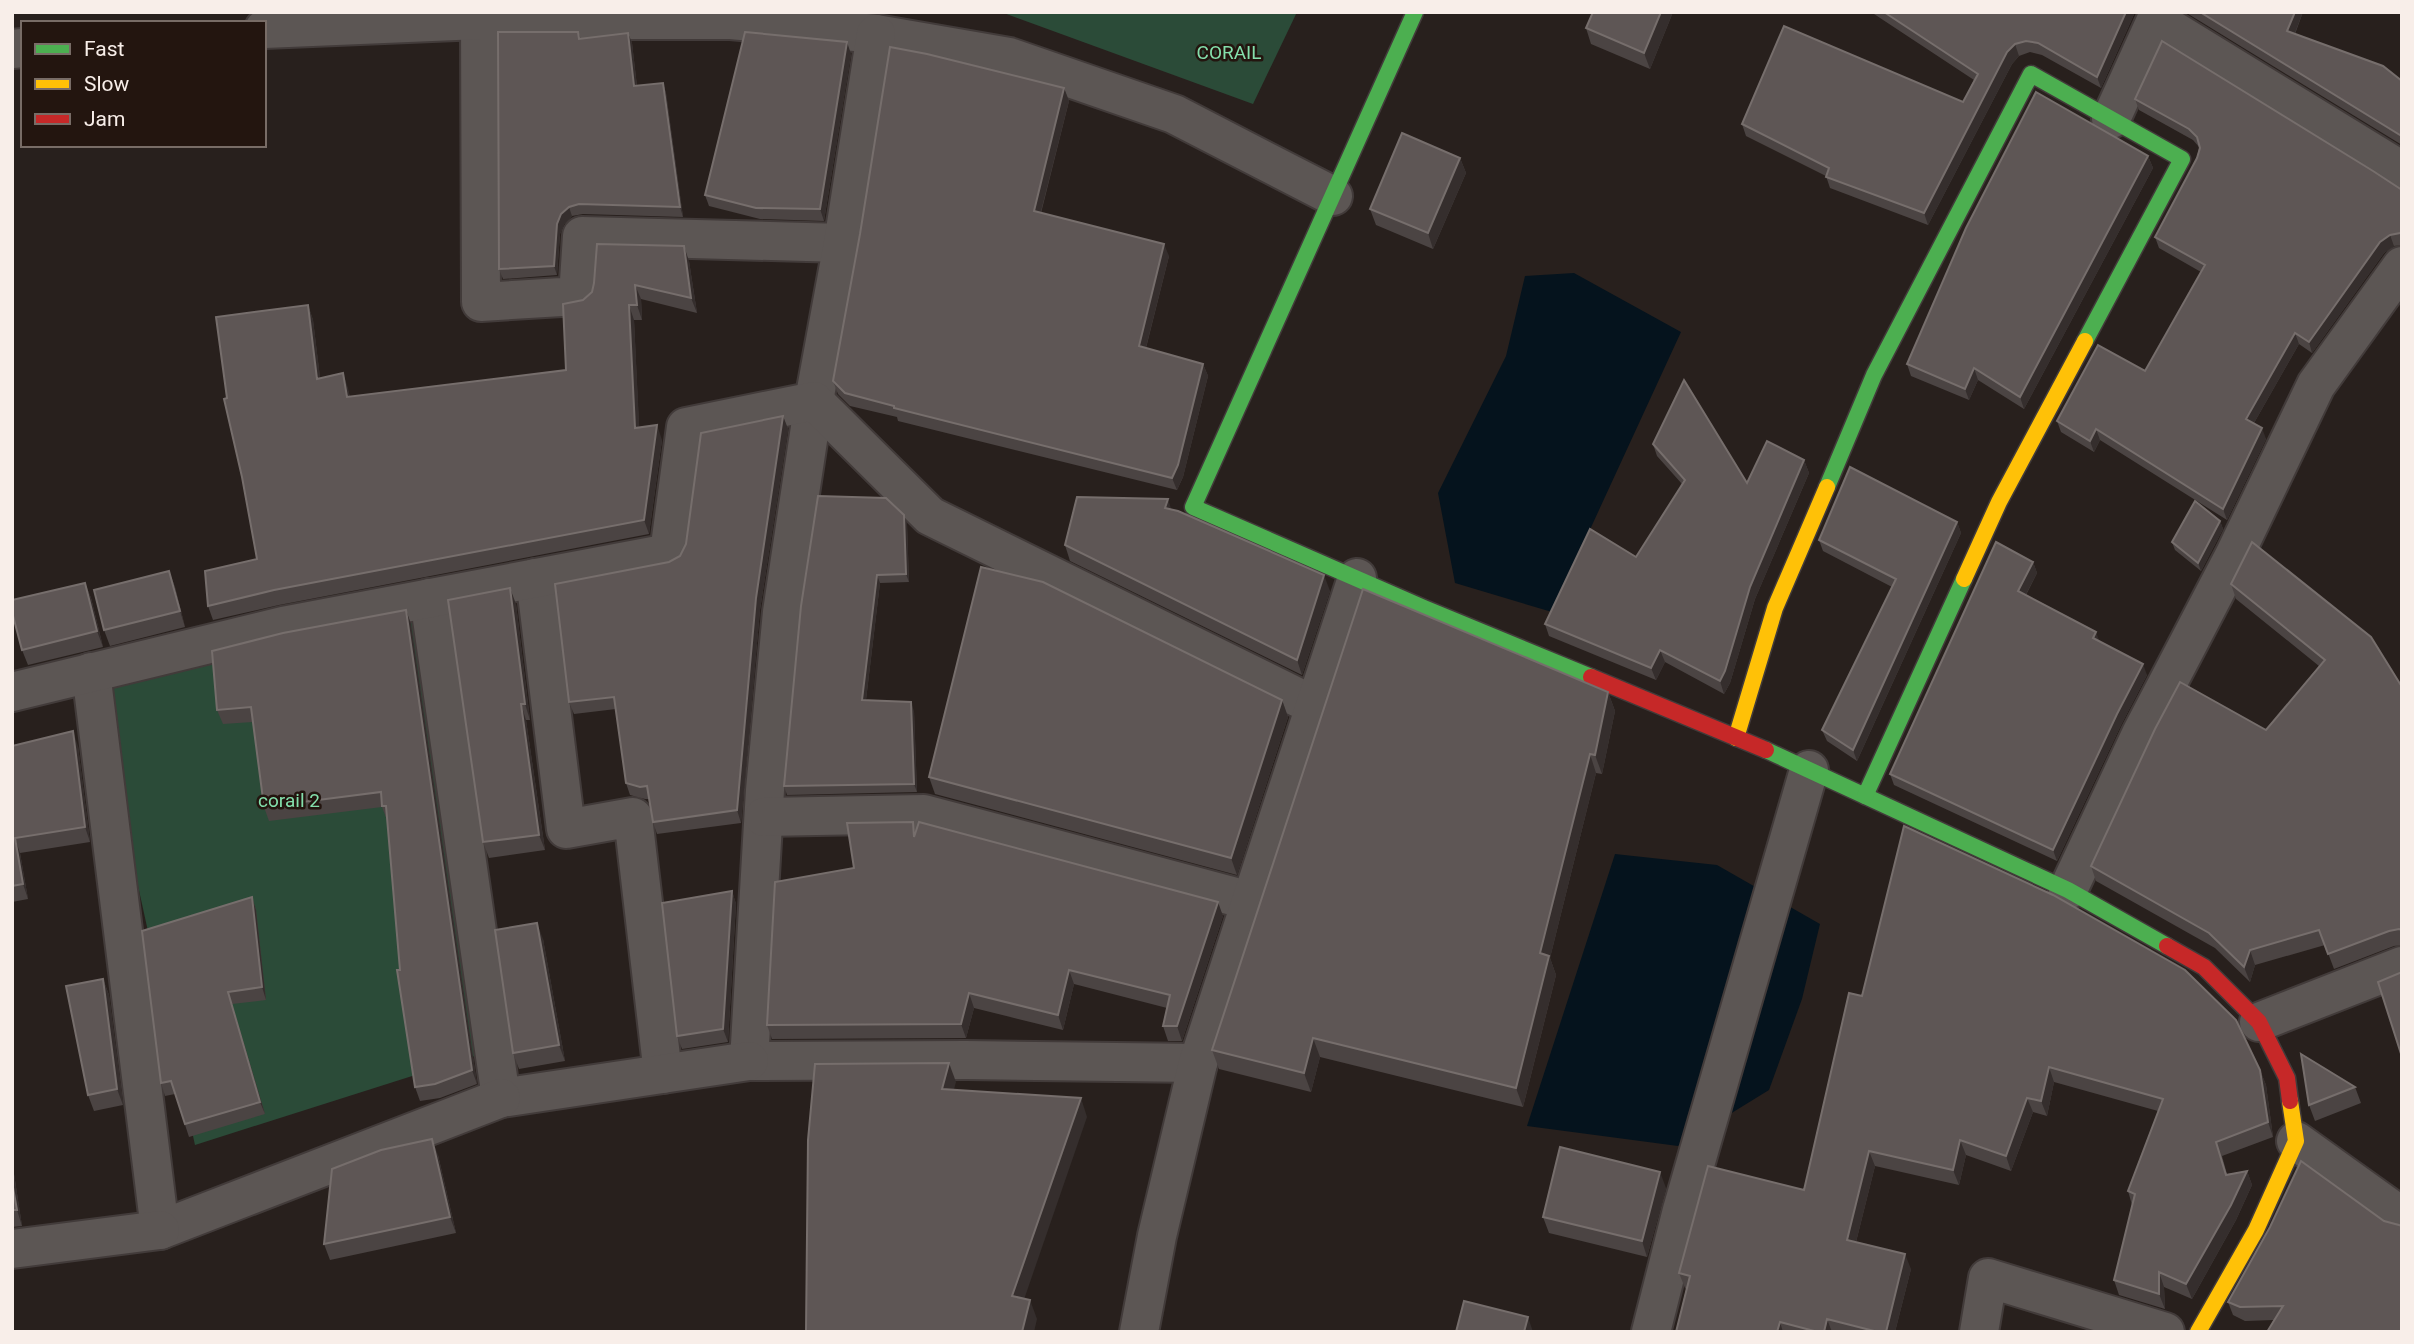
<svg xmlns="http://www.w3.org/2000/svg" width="2414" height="1344" font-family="Roboto,sans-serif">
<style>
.green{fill:#2b4b38}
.water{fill:#05131d}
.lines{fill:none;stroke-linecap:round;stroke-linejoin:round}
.street-casing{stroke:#423b3a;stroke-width:42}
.fast-casing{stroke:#423b3a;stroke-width:19}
.slow-casing{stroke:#423b3a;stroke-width:19}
.jam-casing{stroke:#423b3a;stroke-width:19}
.street{stroke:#5c5654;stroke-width:38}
.fast{stroke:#4caf50;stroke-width:16}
.slow{stroke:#ffc107;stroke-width:16}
.jam{stroke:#c62828;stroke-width:16}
.wall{fill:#4b4443}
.shaded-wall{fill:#352e2d}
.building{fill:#5e5655;stroke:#766e6c;stroke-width:2}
.labels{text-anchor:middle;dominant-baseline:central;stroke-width:5;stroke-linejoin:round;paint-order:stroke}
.park-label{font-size:19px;fill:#84dfac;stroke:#23150f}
</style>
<rect width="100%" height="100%" fill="#28201d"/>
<!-- green -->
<g class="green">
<polygon points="1001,12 1297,12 1253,104"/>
<polygon points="429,598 494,1050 195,1145 91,672"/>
</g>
<!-- water -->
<g class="water">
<polygon points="1574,273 1681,332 1552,612 1455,583 1438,493 1506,356 1525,276"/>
<polygon points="1615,854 1717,865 1820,924 1802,999 1769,1090 1678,1146 1527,1126"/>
</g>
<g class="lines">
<!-- street casing -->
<g class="street-casing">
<g id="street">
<polyline points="480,20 481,302 578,296 582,236 843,243"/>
<polyline points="264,29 480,20 731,20 876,34 1009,57 1174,114 1333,196"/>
<polyline points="876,34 843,243 814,401 782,612 765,790 749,1061 966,1060 1198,1063"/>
<polyline points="12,49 23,48"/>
<polyline points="2111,119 2156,20 2402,171"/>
<polyline points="535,578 566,829 633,817 663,1074"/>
<polyline points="429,598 501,1098 749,1061"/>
<polyline points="91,672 160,1230 501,1098"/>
<polyline points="12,692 283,626 669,553 686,427 814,401 930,516 1315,706"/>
<polyline points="764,817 924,814 1251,901"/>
<polyline points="2068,890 2141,734 2235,554 2316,385 2402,266"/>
<polyline points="2259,1022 2402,966"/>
<polyline points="2296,1141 2402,1217"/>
<polyline points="12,1249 160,1230"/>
<polyline points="1139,1332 1157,1236 1198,1063 1357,578"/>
<polyline points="1651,1332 1682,1210 1809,770"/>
<polyline points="1979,1332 1988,1278 2165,1332"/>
</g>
</g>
<!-- fast casing -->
<g class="fast-casing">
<g id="fast">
<polyline points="1415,12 1193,507 1424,608 1591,677"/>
<polyline points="1827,487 1874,375 2031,74 2182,159 2085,341"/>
<polyline points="1766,750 2068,890 2167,946"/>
<polyline points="1865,796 1964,579"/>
</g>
</g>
<!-- slow casing -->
<g class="slow-casing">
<g id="slow">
<polyline points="1964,579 1999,502 2085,341"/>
<polyline points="1736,738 1775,608 1827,487"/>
<polyline points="2198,1332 2256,1230 2296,1141 2290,1101"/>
</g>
</g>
<!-- jam casing -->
<g class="jam-casing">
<g id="jam">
<polyline points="1591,677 1766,750"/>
<polyline points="2167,946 2204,967 2259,1022 2287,1078 2290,1101"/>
</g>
</g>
<!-- street -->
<use href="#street" class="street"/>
<!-- fast -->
<use href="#fast" class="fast"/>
<!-- slow -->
<use href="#slow" class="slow"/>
<!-- jam -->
<use href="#jam" class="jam"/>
</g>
<!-- wall -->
<g class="wall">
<polygon points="1593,12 1673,12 1650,69 1591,44 1586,28"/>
<polygon points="1871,12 2135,12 2101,88 2042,55 2030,52 2019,56 2012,64 1928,225 1830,188 1826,176 1746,136 1742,124 1963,102 1974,80"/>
<polygon points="2185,12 2303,12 2295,34 2402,81 2402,145"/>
<polygon points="578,32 581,39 628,33 632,43 637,86 663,83 666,93 683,217 583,214 572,216 564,224 560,234 557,275 503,279 499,269"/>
<polygon points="851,54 824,221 760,219 709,206 705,195"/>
<polygon points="1064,88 1069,101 1041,213 1169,256 1146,348 1203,364 1208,376 1183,477 1177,490 898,421 897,417 850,406 838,394 833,381"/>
<polygon points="2135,99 2402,190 2402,245 2394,246 2384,253 2312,353 2299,344 2254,423 2266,439 2227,520 2100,440 2094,452 2061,432 2057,421 2145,371 2201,272 2159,248 2155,237 2197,158 2199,147 2193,140 2139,110"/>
<polygon points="2148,156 2153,168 2024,409 1978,380 1969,400 1911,376 1907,364"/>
<polygon points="1460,158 1466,173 1433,249 1376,225 1370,209"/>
<polygon points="689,261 697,313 641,299 642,320 634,320 639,427 662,440 649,534 279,605 213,620 208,606 257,559 227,398 308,305 313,320 320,378 343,373 350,397 566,370 583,300"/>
<polygon points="783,416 788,429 760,610 741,823 657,834 653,822 649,799 645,799 630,795 626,783 616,709 574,714 569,702 669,562 680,556"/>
<polygon points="1653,444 1747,483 1804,460 1809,473 1755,599 1730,683 1724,694 1665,662 1656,680 1549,636 1545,624 1636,557 1682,484 1657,456"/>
<polygon points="1171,509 1330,591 1302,675 1070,561 1065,545"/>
<polygon points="904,515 907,524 909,582 880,583 866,700 914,711 917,792 787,795 784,786"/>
<polygon points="2220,521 2223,529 2201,571 2175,550 2172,542"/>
<polygon points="1957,522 1961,533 1857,761 1827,741 1822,730 1892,587 1823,551 1819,540"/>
<polygon points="2033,562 2037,573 2026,595 2100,641 2147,675 2121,725 2057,861 1894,785 1890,774"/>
<polygon points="169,571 175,587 185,627 110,646 104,630"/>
<polygon points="85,583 91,598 103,647 28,665 22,650"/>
<polygon points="2231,584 2402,687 2402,945 2394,946 2334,969 2325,945 2255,965 2250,982 2215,948 2096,881 2091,866 2266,730 2319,666 2236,599"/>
<polygon points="516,604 530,720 526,720 545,850 489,858 483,842"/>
<polygon points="406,610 411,624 477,1084 440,1098 420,1101 415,1087 400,970 387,820 382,807 269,821 264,807 253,722 223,724 217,710"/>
<polygon points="1608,692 1615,711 1602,774 1596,773 1550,958 1556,975 1523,1107 1320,1057 1311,1092 1219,1069 1212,1050"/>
<polygon points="1282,700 1288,717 1237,875 935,794 929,777"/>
<polygon points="12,742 13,745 78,746 90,842 20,853 28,899 12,902"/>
<polygon points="916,830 1223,916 1182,1041 1168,1041 1163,1026 1167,1008 1074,984 1063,1030 974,1008 966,1038 772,1039 767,1025 854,868"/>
<polygon points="732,891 736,904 728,1042 682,1049 677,1036"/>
<polygon points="252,897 256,910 266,1000 232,1004 265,1114 189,1137 175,1094 165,1096 161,1083"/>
<polygon points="543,939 565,1061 519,1069 513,1053"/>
<polygon points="103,979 109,995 123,1105 94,1111 88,1095"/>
<polygon points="1862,996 2260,1070 2266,1085 2273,1137 2222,1156 2227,1174 2247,1171 2252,1185 2236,1220 2192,1299 2164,1287 2165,1309 2119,1295 2114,1280 2132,1205 2128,1191 2158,1111 2054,1082 2047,1116 2033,1112 2011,1171 1966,1155 1959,1185 1875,1166 1856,1242 1911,1269 1895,1332 1676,1332 1686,1289 1685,1288 1679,1273 1804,1190"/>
<polygon points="2355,1087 2361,1103 2315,1121 2309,1105"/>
<polygon points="438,1155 456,1233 330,1260 324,1244"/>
<polygon points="12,1161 22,1226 12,1227"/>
<polygon points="1666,1188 1647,1257 1549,1233 1543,1217"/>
<polygon points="2384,1221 2274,1320 2245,1321 2233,1315 2228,1302"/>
</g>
<!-- shaded-wall -->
<g class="shaded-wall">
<polygon points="1661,12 1673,12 1650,69 1644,53"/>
<polygon points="2126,12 2135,12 2101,88 2097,77"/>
<polygon points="2295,12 2303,12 2291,43 2287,31"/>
<polygon points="628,33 632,43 638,96 634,86"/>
<polygon points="847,42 851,54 824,221 820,209"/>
<polygon points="2015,44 2019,56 2012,64 1928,225 1924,213 2007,52"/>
<polygon points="663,83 666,93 683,217 680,207"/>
<polygon points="1064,88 1069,101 1038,223 1034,211"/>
<polygon points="2148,156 2153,168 2024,409 2020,397"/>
<polygon points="1460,158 1466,173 1433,249 1428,233"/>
<polygon points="569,207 572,216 564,224 560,234 557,275 554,266 557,224 561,214"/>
<polygon points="2390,235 2394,246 2384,253 2312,353 2309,342 2380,242"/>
<polygon points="1164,244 1169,256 1143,359 1139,346"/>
<polygon points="684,246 689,261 697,313 691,298"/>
<polygon points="635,285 641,299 642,320 637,305"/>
<polygon points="308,305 313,320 322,393 317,379"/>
<polygon points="629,305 634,320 640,443 635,428"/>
<polygon points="2295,333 2299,344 2250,430 2246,419"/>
<polygon points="1203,364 1208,376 1183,477 1177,490 1172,478"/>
<polygon points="1974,368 1978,380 1969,400 1965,389"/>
<polygon points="343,373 348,388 353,412 347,397"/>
<polygon points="783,416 788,429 760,610 741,823 737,810 756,598"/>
<polygon points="657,425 662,440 649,534 644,520"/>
<polygon points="2262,428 2266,439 2227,520 2223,509"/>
<polygon points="2096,429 2100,440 2094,452 2090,441"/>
<polygon points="1804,460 1809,473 1755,599 1730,683 1724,694 1720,681 1750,587"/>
<polygon points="1168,499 1173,515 1165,508"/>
<polygon points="904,515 907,524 909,582 906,574"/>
<polygon points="2220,521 2223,529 2201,571 2198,563"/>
<polygon points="1957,522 1961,533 1857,761 1853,750"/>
<polygon points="2033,562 2037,573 2022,602 2018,591"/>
<polygon points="169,571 175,587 185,627 180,611"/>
<polygon points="877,575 880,583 865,708 862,700"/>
<polygon points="1324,575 1330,591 1302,675 1297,660"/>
<polygon points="85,583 91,598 103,647 97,631"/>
<polygon points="510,588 516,604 530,720 525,704"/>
<polygon points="406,610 411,624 477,1084 472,1070"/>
<polygon points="2096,632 2100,643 2093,638"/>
<polygon points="1660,650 1665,662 1656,680 1651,668"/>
<polygon points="2143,664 2147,675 2121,725 2057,861 2053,850 2117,714"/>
<polygon points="1608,692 1615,711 1602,774 1595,755"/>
<polygon points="1282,700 1288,717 1237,875 1231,858"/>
<polygon points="911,702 914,711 917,792 914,784"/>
<polygon points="521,704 526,720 545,850 539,835"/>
<polygon points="73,731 78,746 90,842 85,827"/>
<polygon points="1590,754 1596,773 1550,958 1556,975 1523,1107 1516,1088 1540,953"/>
<polygon points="15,838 20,853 28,899 23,884"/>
<polygon points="732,891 736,904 728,1042 723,1029"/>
<polygon points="252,897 256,910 266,1000 262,987"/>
<polygon points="1218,902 1223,916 1182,1041 1177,1026"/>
<polygon points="537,923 543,939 565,1061 559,1045"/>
<polygon points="2250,950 2255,965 2250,982 2244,967"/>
<polygon points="1069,970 1074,984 1063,1030 1058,1015"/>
<polygon points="103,979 109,995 123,1105 117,1089"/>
<polygon points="228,992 232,1004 265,1114 260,1102"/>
<polygon points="969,993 974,1008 966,1038 961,1024"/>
<polygon points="1313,1038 1320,1057 1311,1092 1304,1073"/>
<polygon points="949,1063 956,1082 949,1108 942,1089"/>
<polygon points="2049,1067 2054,1082 2047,1116 2041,1101"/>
<polygon points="2260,1070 2266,1085 2273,1137 2268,1122"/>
<polygon points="1081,1098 1087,1117 1019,1314 1012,1296"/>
<polygon points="2027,1098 2033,1112 2011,1171 2006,1156"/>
<polygon points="432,1139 438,1155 456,1233 450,1217"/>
<polygon points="1960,1140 1966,1155 1959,1185 1953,1170"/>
<polygon points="1869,1151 1875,1166 1853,1254 1847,1240"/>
<polygon points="12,1161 22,1226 17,1210 12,1182"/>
<polygon points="2247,1171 2252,1185 2236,1220 2192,1299 2186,1284"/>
<polygon points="1660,1172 1666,1188 1647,1257 1642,1241"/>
<polygon points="1905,1254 1911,1269 1895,1332 1886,1332"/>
<polygon points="2159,1272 2164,1287 2165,1309 2159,1294"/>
<polygon points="1030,1300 1037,1319 1034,1332 1022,1332"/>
<polygon points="1528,1317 1533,1332 1524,1332"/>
<polygon points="1827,1319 1832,1332 1824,1332"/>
<polygon points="1780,1322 1783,1332 1777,1332"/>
</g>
<!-- building -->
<g class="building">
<polygon points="1593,12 1661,12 1644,53 1586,28"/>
<polygon points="1884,12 2126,12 2097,77 2038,43 2026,41 2015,44 2007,52 1924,213 1826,177 1829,168 1742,124 1784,26 1963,102 1978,74"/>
<polygon points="2200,12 2295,12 2287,31 2383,66 2402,81 2402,133 2400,135"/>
<polygon points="498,32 578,32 579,39 628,33 634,86 663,83 680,207 579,204 569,207 561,214 557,224 554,266 499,269"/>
<polygon points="745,32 847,42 820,209 756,208 705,195"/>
<polygon points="2162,41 2373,171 2402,190 2402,231 2400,233 2390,235 2380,242 2309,342 2295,333 2246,419 2262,428 2223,509 2096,429 2090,441 2057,421 2098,345 2145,371 2205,265 2155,237 2197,158 2200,148 2197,137 2189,129 2135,99"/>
<polygon points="890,47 927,54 1064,88 1034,211 1164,244 1139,346 1203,364 1178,465 1172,478 894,408 894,406 845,393 833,381 860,234"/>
<polygon points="2036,92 2148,156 2020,397 1974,368 1965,389 1907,364 1966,228"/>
<polygon points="1402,133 1460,158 1428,233 1370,209"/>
<polygon points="597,244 684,246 691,298 635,285 637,305 629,305 635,428 657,425 644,520 274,590 208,606 205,571 257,559 242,477 224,399 227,398 216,317 308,305 317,379 343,373 347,397 566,370 563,304 583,300 592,292 594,283"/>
<polygon points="1684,380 1747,483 1767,441 1804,460 1750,587 1725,671 1720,681 1660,650 1651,668 1545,624 1590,529 1636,557 1685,480 1653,444"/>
<polygon points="783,416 756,598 737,810 653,822 647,786 640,787 626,783 614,697 569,702 555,584 669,562 680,556 686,544 701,433"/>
<polygon points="1850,467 1957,522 1853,750 1822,730 1896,579 1819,540"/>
<polygon points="818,496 886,498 904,515 906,574 877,575 862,700 911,702 914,784 784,786 801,606"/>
<polygon points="1077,497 1168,499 1165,508 1178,511 1324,575 1297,660 1065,545"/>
<polygon points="2195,501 2220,521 2198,563 2172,542"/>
<polygon points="1996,542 2033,562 2018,591 2096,632 2093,638 2143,664 2117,714 2053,850 1890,774"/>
<polygon points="2252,542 2371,637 2402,687 2402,930 2399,929 2389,931 2328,954 2319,930 2250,950 2244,967 2209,933 2091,866 2155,729 2180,682 2266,730 2325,660 2231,584"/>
<polygon points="981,567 1043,582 1282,700 1231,858 929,777"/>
<polygon points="169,571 180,611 104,630 94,590"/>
<polygon points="85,583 97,631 22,650 12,612 12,600"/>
<polygon points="510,588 525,704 521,704 539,835 483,842 448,600"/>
<polygon points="1363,589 1608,692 1595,755 1590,754 1540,953 1549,956 1516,1088 1313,1038 1304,1073 1212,1050"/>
<polygon points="406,610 472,1070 435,1084 415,1087 397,970 400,970 386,806 382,806 381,792 264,807 251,707 217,710 212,651 283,633"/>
<polygon points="73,731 85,827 15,838 23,884 12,886 12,746"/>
<polygon points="913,822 914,837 919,822 1218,902 1177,1026 1163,1026 1170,995 1069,970 1058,1015 969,993 961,1024 767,1025 775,882 854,868 847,823"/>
<polygon points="1904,826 2053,895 2185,970 2236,1020 2260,1070 2268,1122 2216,1142 2226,1175 2247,1171 2231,1205 2186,1284 2159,1272 2159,1294 2114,1280 2135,1194 2128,1191 2163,1099 2049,1067 2041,1101 2027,1098 2006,1156 1960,1140 1953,1170 1869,1151 1847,1240 1905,1254 1886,1332 1878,1332 1827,1319 1824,1332 1818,1332 1780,1322 1777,1332 1676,1332 1690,1276 1679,1273 1708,1166 1804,1190 1849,993 1862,996"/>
<polygon points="732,891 723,1029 677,1036 662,903"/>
<polygon points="252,897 262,987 228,992 260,1102 185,1124 171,1081 161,1083 142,931"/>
<polygon points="537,923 559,1045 513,1053 495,930"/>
<polygon points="2402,972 2402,1057 2378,982"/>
<polygon points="103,979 117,1089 88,1095 66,986"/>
<polygon points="2301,1054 2355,1087 2309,1105"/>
<polygon points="949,1063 942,1089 1081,1098 1012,1296 1030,1300 1022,1332 806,1332 808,1140 815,1064"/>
<polygon points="432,1139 450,1217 324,1244 332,1169 381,1150"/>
<polygon points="1560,1147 1660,1172 1642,1241 1543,1217"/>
<polygon points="2301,1161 2384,1221 2399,1225 2402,1226 2402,1332 2267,1332 2283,1306 2240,1307 2228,1302 2270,1227"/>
<polygon points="12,1182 17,1210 12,1210"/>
<polygon points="1464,1301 1528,1317 1524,1332 1456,1332"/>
</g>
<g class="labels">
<!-- park labels -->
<g class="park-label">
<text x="1229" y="52">CORAIL</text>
<text x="289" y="800">corail 2</text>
</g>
</g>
<!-- border -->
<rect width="2414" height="1344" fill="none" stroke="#f8eee9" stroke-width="28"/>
<!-- legend -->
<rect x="21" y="21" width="245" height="126" fill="#23150f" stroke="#786c66" stroke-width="2"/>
<rect x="35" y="44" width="35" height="10" fill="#4caf50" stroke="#786c66" stroke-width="2"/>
<text x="84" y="56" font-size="21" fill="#f8eee9">Fast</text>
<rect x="35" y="79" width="35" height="10" fill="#ffc107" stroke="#786c66" stroke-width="2"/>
<text x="84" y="91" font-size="21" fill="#f8eee9">Slow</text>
<rect x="35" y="114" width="35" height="10" fill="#c62828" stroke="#786c66" stroke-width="2"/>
<text x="84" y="126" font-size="21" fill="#f8eee9">Jam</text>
</svg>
